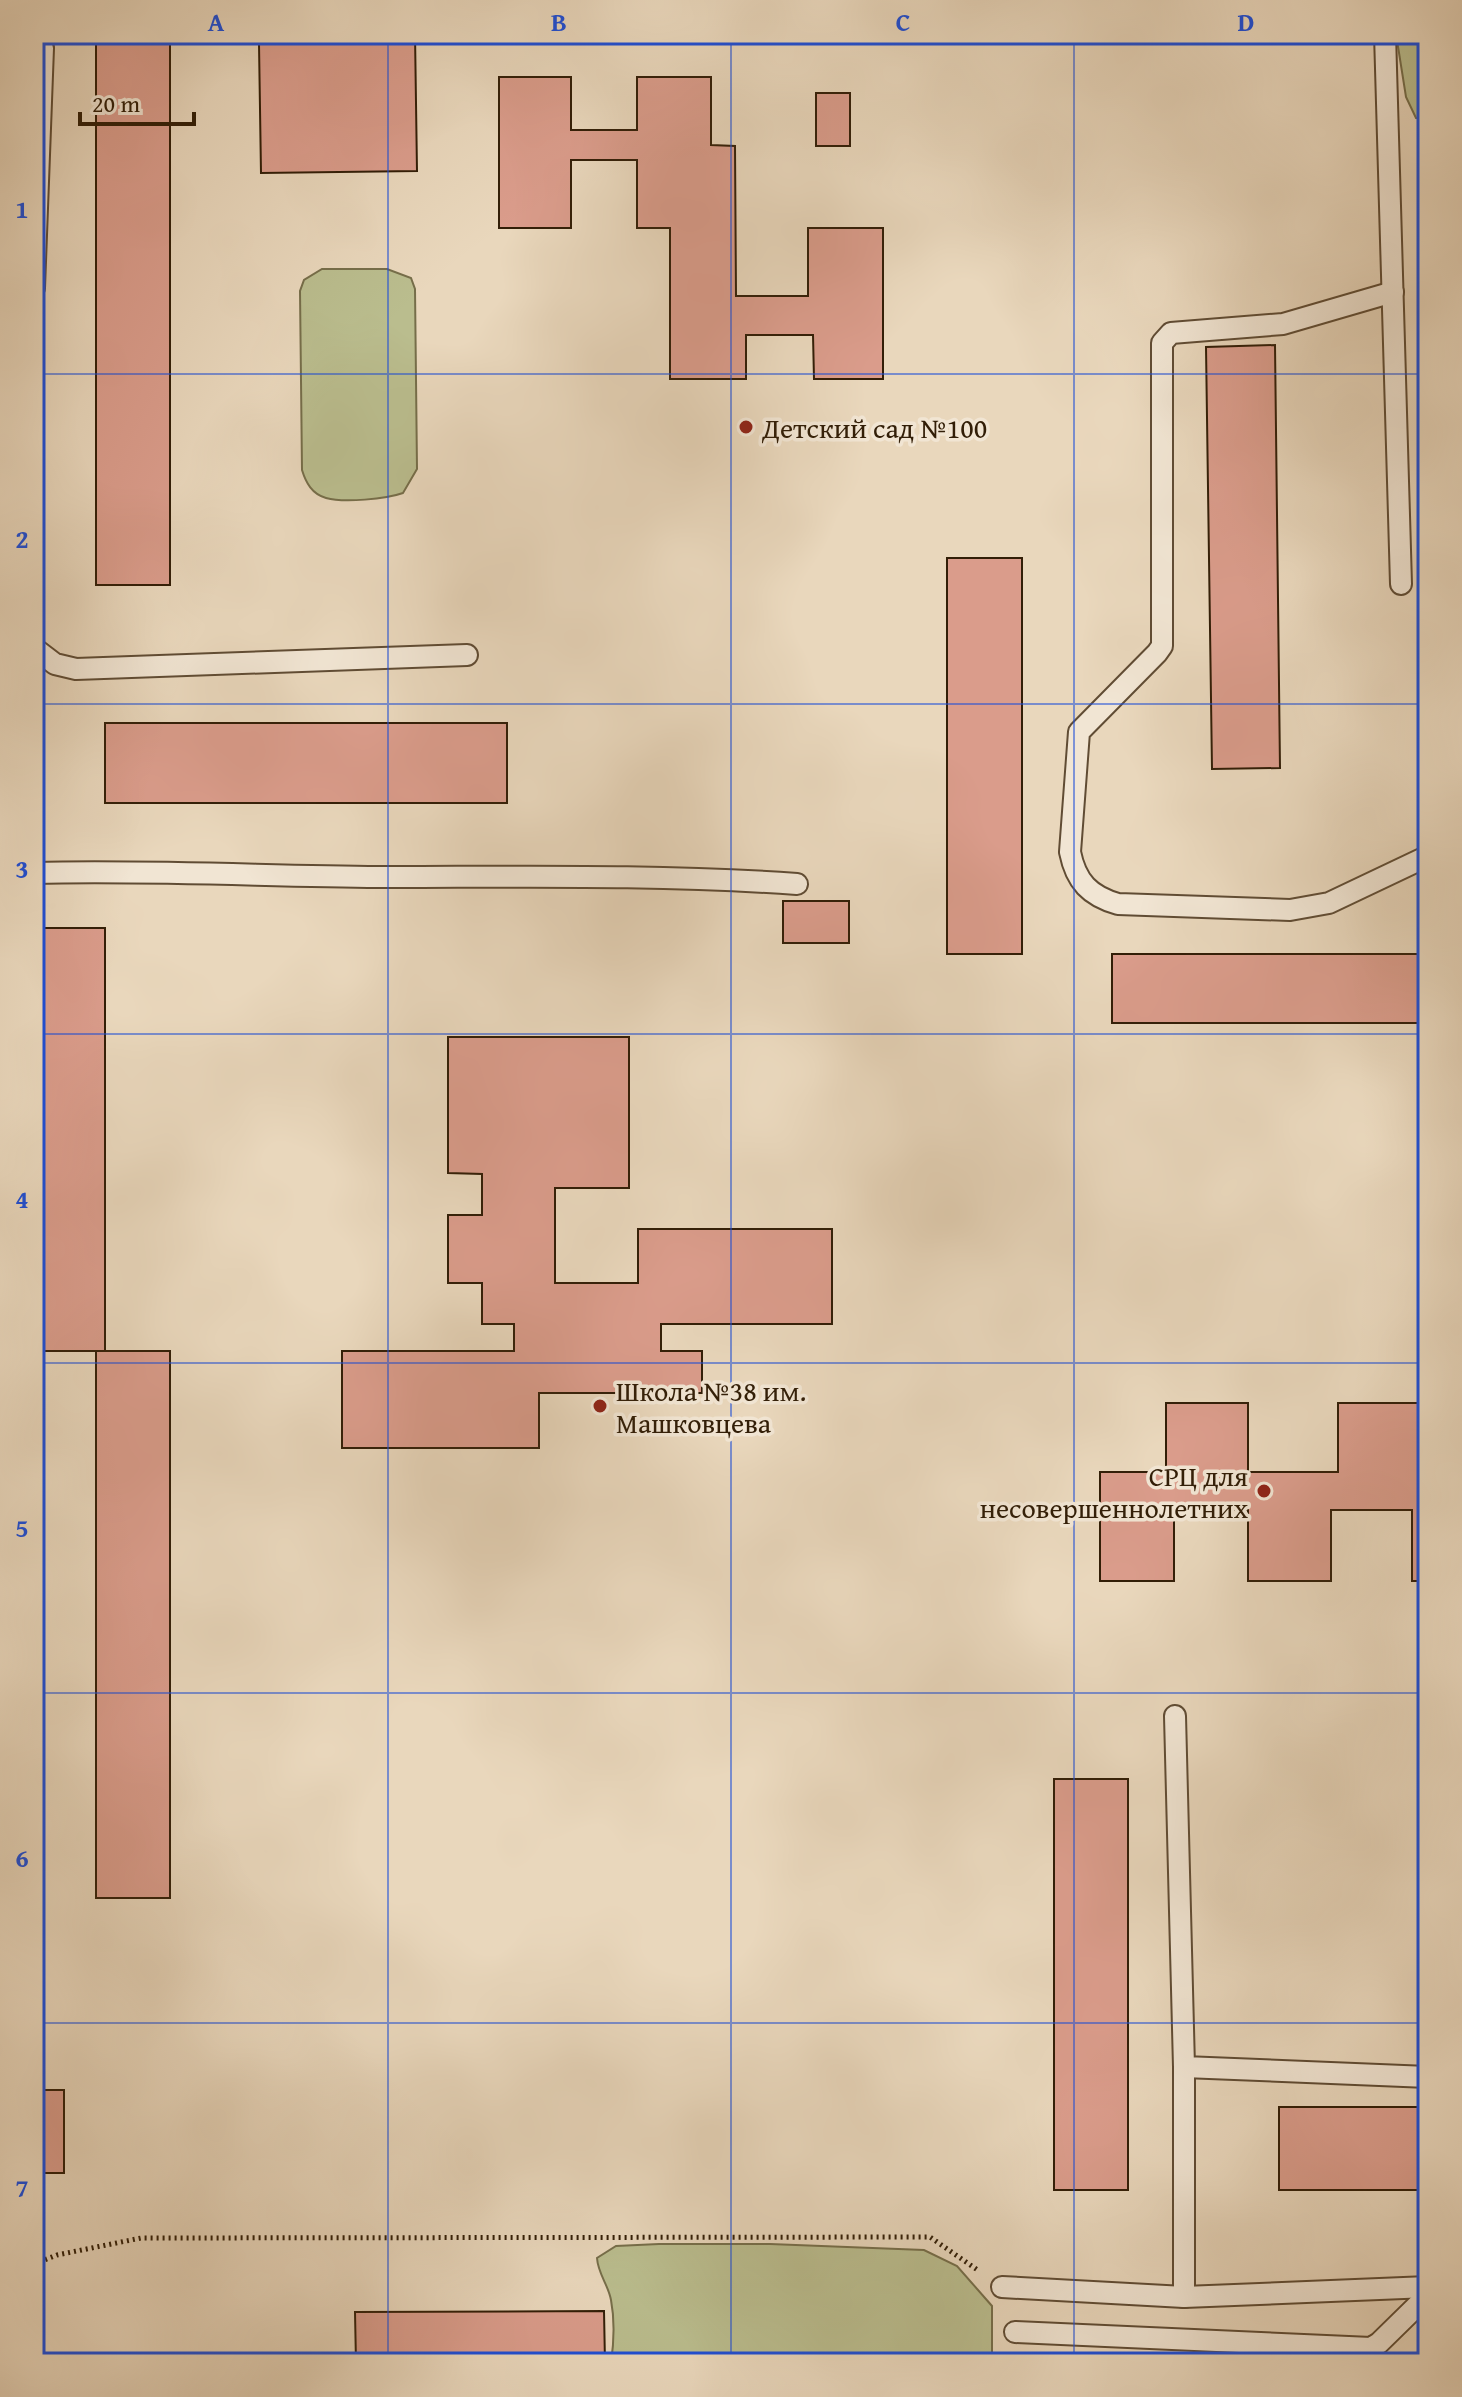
<svg xmlns="http://www.w3.org/2000/svg" width="1462" height="2397" font-family="'Gentium Book Plus',serif">
<style>
.green{fill:#babd8e;stroke:#766e4a;stroke-width:2}
.building{fill:#da9c8b;stroke:#321e07;stroke-width:2}
.lines{fill:none;stroke-linecap:round;stroke-linejoin:round}
.lane-casing{stroke:#604c34;stroke-width:24}
.path{stroke:#321e07;stroke-width:5;stroke-dasharray:2 4;stroke-linecap:butt}
.lane{stroke:#f1e5d3;stroke-width:20}
.grid{fill:none;stroke:#1d4ed8;stroke-width:2;stroke-opacity:0.55}
.poi-dot{fill:#8f2418;stroke:#f1e5d3;stroke-width:3}
.labels{text-anchor:middle;dominant-baseline:central;stroke-width:7;stroke-linejoin:round;paint-order:stroke}
.poi-label{font-size:28px;fill:#321e07;stroke:#f1e5d3;text-anchor:start}
.neatline{fill:none;stroke:#1d4ed8;stroke-width:3}
.grid-label{font-size:26px;text-anchor:middle;font-weight:bold;fill:#1d4ed8}
</style>
<rect width="100%" height="100%" fill="#e9d7bc"/>
<filter id="stains"><feTurbulence type="fractalNoise" baseFrequency=".0025" numOctaves="4"/><feColorMatrix values="0 0 0 0 .2 0 0 0 0 .09 0 0 0 0 .02 0 0 0 .5 -.17"/></filter>
<radialGradient id="worn" r=".72"><stop offset=".6" stop-color="#630" stop-opacity="0"/><stop offset="1" stop-color="#630" stop-opacity=".3"/></radialGradient>
<!-- green -->
<g class="green">
<polygon points="1396,34 1428,34 1428,119 1416,118 1406,97"/>
<path d="M322 269H387L411 278 415 289 417 469 403 493C386 499 344 503 326 498 312 494 306 483 302 470L300 291 304 280Z"/>
<path d="M659 2244H770L924 2250 957 2266 992 2306V2363H611C614 2342 615 2321 611 2300 608 2284 598 2274 597 2258L616 2246Z"/>
</g>
<!-- building -->
<g class="building">
<rect x="96" y="34" width="74" height="551"/>
<polygon points="281,34 415,34 417,171 261,173 259,44 281,44"/>
<polygon points="499,77 571,77 571,130 637,130 637,77 711,77 711,145 735,146 736,296 808,296 808,228 883,228 883,379 814,379 813,335 746,335 746,379 670,379 670,228 637,228 637,160 571,160 571,228 499,228"/>
<rect x="816" y="93" width="34" height="53"/>
<polygon points="1275,345 1280,768 1212,769 1206,347"/>
<rect x="947" y="558" width="75" height="396"/>
<rect x="105" y="723" width="402" height="80"/>
<rect x="783" y="901" width="66" height="42"/>
<rect x="34" y="928" width="71" height="423"/>
<rect x="1112" y="954" width="316" height="69"/>
<polygon points="448,1037 629,1037 629,1188 555,1188 555,1283 638,1283 638,1229 832,1229 832,1324 661,1324 661,1351 702,1351 702,1393 539,1393 539,1448 342,1448 342,1351 514,1351 514,1324 482,1324 482,1283 448,1283 448,1215 482,1215 482,1174 448,1173"/>
<rect x="96" y="1351" width="74" height="547"/>
<polygon points="1166,1403 1248,1403 1248,1472 1338,1472 1338,1403 1421,1403 1421,1472 1428,1472 1428,1581 1412,1581 1412,1510 1331,1510 1331,1581 1248,1581 1248,1510 1174,1510 1174,1581 1100,1581 1100,1472 1166,1472"/>
<rect x="1054" y="1779" width="74" height="411"/>
<rect x="34" y="2090" width="30" height="83"/>
<rect x="1279" y="2107" width="149" height="83"/>
<polygon points="604,2311 605,2363 356,2363 355,2312"/>
<rect x="194" y="2355" width="90" height="8"/>
</g>
<g class="lines">
<!-- lane casing -->
<g class="lane-casing">
<g id="lane">
<polyline points="1385,34 1401,584"/>
<polyline points="34,288 43,48"/>
<path d="M1393 292 1283 324 1171 333 1162 343V646L1157 653 1079 732 1070 852C1076 882 1090 896 1118 904L1290 910 1329 903 1428 856"/>
<polyline points="34,648 55,664 76,669 467,655"/>
<path d="M34 873C149 870 264 876 379 877 518 877 658 874 797 884"/>
<polyline points="1175,1716 1184,2067 1428,2077"/>
<polyline points="1184,2067 1184,2297"/>
<polyline points="1002,2287 1184,2297 1428,2287"/>
<polyline points="1015,2332 1371,2348 1379,2343 1428,2295"/>
</g>
</g>
<!-- path -->
<polyline class="path" points="34,2264 57,2255 141,2238 930,2237 979,2271"/>
<!-- lane -->
<use href="#lane" class="lane"/>
</g>
<!-- grid -->
<path class="grid" d="M388 34V2363M731 34V2363M1074 34V2363M34 374H1428M34 704H1428M34 1034H1428M34 1363H1428M34 1693H1428M34 2023H1428"/>
<!-- markers -->
<g class="poi-dot">
<circle cx="746" cy="427" r="8"/>
<circle cx="600" cy="1406" r="8"/>
<circle cx="1264" cy="1491" r="8"/>
</g>
<g class="labels">
<!-- poi labels -->
<g class="poi-label">
<text x="762" y="427">Детский сад №100</text>
<text x="616" y="1390">Школа №38 им.<tspan x="616" dy="32">Машковцева</tspan></text>
<text x="1248" y="1475" text-anchor="end">СРЦ для<tspan x="1248" dy="32">несовершеннолетних</tspan></text>
</g>
</g>
<!-- margin -->
<rect width="1462" height="2397" fill="none" stroke="#e9d7bc" stroke-width="88"/>
<!-- scale -->
<path d="M80 112v12h114v-12" fill="none" stroke="#321e07" stroke-width="4"/>
<text x="92" y="112" font-size="24" fill="#321e07" stroke="#f1e5d3" stroke-width="6" paint-order="stroke">20 m</text>
<rect x="44" y="44" width="1374" height="2309" class="neatline"/>
<g class="grid-label">
<text x="216" y="31">A</text>
<text x="559" y="31">B</text>
<text x="903" y="31">C</text>
<text x="1246" y="31">D</text>
<text x="22" y="218">1</text>
<text x="22" y="548">2</text>
<text x="22" y="878">3</text>
<text x="22" y="1208">4</text>
<text x="22" y="1537">5</text>
<text x="22" y="1867">6</text>
<text x="22" y="2197">7</text>
</g>
<rect width="100%" height="100%" filter="url(#stains)"/>
<rect width="100%" height="100%" fill="url(#worn)"/>
</svg>
